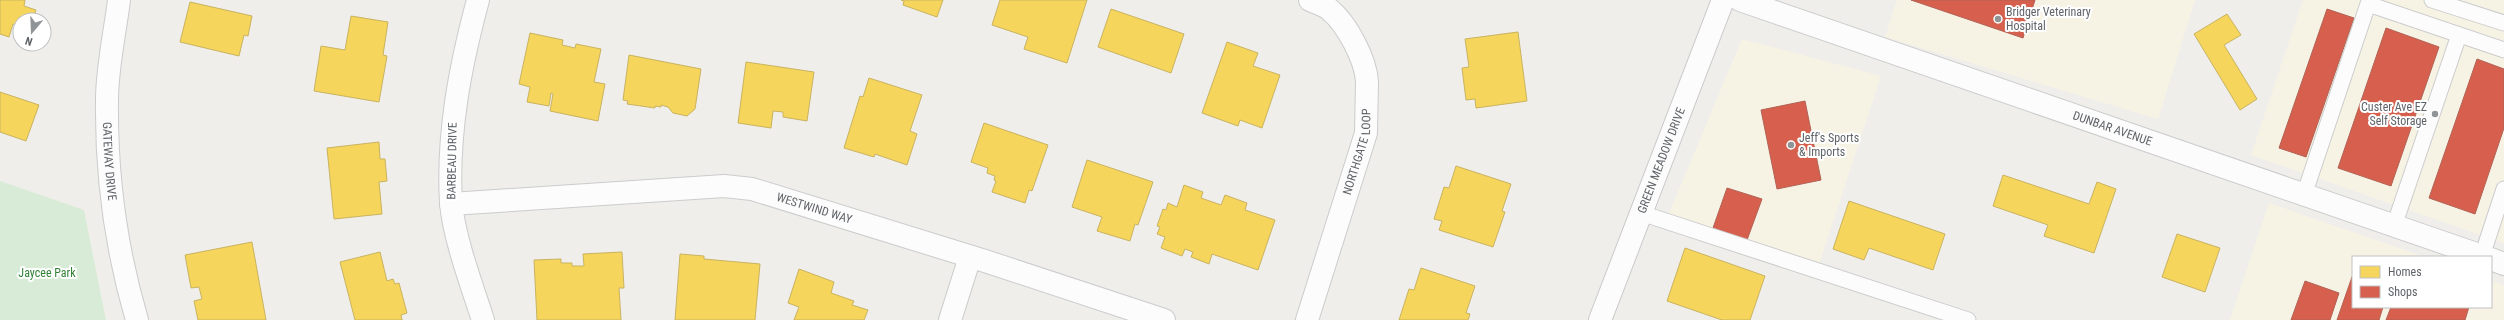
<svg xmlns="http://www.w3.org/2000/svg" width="2504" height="320" font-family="'Roboto Condensed',sans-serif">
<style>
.commercial{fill:#f7f3e4}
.green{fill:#d8ebd6}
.homes{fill:#f6d55c;stroke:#c9b360}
.shops{fill:#d6604d;stroke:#b26155}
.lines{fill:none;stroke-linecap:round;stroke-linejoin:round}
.service-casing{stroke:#cbcccc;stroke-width:17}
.minor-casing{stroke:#cbcccc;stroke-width:24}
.secondary-casing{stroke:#cacacb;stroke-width:24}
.service{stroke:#fdfcfc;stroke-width:15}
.minor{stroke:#fdfcfc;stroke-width:22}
.secondary{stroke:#fdfcfc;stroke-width:22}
.poi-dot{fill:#919496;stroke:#fff;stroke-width:1.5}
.labels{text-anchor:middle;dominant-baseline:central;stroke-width:4;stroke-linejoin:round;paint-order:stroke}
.poi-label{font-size:12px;fill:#5f6368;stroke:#fff;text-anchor:start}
.street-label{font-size:12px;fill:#5f6368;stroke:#fff}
.park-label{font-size:12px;fill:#348238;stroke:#fff}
</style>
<rect width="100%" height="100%" fill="#efeeea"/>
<!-- commercial -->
<g class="commercial">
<polygon points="1897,0 2195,0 2158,119 1885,37"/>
<polygon points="2303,0 2504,0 2504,243 2251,155"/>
<polygon points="1742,39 1881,76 1817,270 1666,221"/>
<polygon points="2269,203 2425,257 2353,257 2353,307 2491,307 2491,280 2504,285 2504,320 2230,320"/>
</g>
<!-- green -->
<polygon class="green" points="0,181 84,210 106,320 0,320"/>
<!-- homes -->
<g class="homes">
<polygon points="0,0 25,0 24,6 36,10 33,20 20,20 20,26 13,24 9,37 0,34"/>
<polygon points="901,0 943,0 937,17 903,5 904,1"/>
<polygon points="1000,0 1087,0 1067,63 1024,49 1028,37 992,25"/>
<polygon points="190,2 252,16 248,36 244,35 239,56 180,42"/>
<polygon points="1111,9 1184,34 1171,73 1098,47"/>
<polygon points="2227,14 2241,35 2224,45 2257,99 2240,110 2194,34"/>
<polygon points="351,16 388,22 383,55 387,56 379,102 314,91 321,46 345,50"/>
<polygon points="1518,32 1527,101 1476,108 1475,99 1466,100 1462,68 1469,67 1465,39"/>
<polygon points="530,33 563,40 562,45 575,48 576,44 601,49 594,82 605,84 598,121 550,111 553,94 551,93 549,106 527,102 530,87 519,84"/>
<polygon points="1227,42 1258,53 1253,66 1280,75 1262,128 1240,120 1238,126 1202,113"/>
<polygon points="629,55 701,69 695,109 687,116 673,113 668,107 661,105 661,107 655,106 655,108 627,104 628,101 623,100"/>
<polygon points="746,62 814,72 807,121 783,117 783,112 773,111 771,128 738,123"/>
<polygon points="869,78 922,95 910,131 917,134 907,165 875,154 874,157 844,148 860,96 863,97"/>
<polygon points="0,92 39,105 26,141 0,132"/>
<polygon points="984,123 1048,145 1032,191 1029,190 1025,203 992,192 996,181 994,180 995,176 987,173 988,168 971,162"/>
<polygon points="379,142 380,159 385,159 387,181 379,182 382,214 334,219 327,148"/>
<polygon points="1087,160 1153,182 1138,225 1135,224 1130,241 1097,231 1102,217 1072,207"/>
<polygon points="1456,166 1511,184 1502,211 1505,212 1493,247 1439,230 1442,221 1434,219 1444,187 1449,188"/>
<polygon points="2003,175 2089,204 2097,182 2116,189 2094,253 2044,236 2048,225 1993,206"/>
<polygon points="1184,185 1203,192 1201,198 1221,205 1225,195 1247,203 1245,210 1275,220 1258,270 1212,254 1209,264 1191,257 1193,252 1185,249 1182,256 1161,248 1165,237 1157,234 1160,227 1157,226 1163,209 1166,210 1168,203 1177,207"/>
<polygon points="1849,201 1945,234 1933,270 1869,248 1864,260 1833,249"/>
<polygon points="2177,234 2220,248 2205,292 2162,277"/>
<polygon points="252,242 266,320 198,320 194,301 202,299 199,287 191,288 185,255"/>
<polygon points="1685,248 1765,276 1750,320 1722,320 1667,301"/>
<polygon points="380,252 387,281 393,279 395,284 399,283 407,313 401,315 402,320 355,320 340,262"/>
<polygon points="622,252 624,288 619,288 621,320 537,320 534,260 561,259 561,263 572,263 572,266 584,266 583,254"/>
<polygon points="680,254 704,256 704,259 760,264 755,320 675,320"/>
<polygon points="1421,268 1475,286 1466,313 1470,314 1468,320 1399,320 1409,289 1414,290"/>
<polygon points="799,269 834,282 831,293 854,301 852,305 868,310 864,320 794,320 799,307 788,303"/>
</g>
<!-- shops -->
<g class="shops">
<polygon points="1911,0 2035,0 2023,38"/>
<polygon points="2327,9 2354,18 2306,157 2279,148"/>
<polygon points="2386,28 2439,47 2391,186 2338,168"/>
<polygon points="2477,59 2504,69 2504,128 2475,214 2429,198"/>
<polygon points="1805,101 1821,180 1777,189 1761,110"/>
<polygon points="1727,188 1762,199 1747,240 1713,228"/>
<polygon points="2353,274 2353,307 2383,307 2379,320 2337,320"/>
<polygon points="2305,281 2339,293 2330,320 2291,320"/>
<polygon points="2391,307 2469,307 2465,320 2386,320"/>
</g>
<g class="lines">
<!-- service casing -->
<g class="service-casing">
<g id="service">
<polyline points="2432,0 2504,23"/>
<polyline points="2304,195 2368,4 2504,50"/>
<polyline points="1641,213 1968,320"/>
<polyline points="2394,226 2459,35"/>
<polyline points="2482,256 2504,189"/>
</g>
</g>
<!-- minor casing -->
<g class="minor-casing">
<g id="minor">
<path id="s1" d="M119 0C115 33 107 67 107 100 106 174 116 249 137 320"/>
<path d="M478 0C460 67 447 134 451 203 454 238 472 286 483 320"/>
<path id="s2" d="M1740 0 2485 257"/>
<path id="s3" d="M451 204 724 186 752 189 985 261 1164 320"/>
<polyline points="2491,259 2504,264"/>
<polyline points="950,320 970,257"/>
<path id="s4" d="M1307 320 1366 133 1367 82C1366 60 1347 24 1330 10 1325 5 1316 3 1310 0"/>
</g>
</g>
<!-- secondary casing -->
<g class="secondary-casing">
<g id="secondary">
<path id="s5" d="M1600 320 1723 0"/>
</g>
</g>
<!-- service -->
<use href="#service" class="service"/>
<!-- minor -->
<use href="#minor" class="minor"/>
<!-- secondary -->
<use href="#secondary" class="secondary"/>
</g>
<!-- markers -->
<g class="poi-dot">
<circle cx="1998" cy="19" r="4"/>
<circle cx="2435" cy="114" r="4"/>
<circle cx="1791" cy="145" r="4"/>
</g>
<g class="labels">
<!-- poi labels -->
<g class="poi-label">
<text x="2006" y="12">Bridger Veterinary<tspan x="2006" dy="14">Hospital</tspan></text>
<text x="2427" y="107" text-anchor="end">Custer Ave EZ<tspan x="2427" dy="14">Self Storage</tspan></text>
<text x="1799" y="138">Jeff's Sports<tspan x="1799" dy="14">&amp; Imports</tspan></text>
</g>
<!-- street labels -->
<g class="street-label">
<text stroke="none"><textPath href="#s2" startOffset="394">DUNBAR AVENUE</textPath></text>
<text stroke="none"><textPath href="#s4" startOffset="176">NORTHGATE LOOP</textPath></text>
<text stroke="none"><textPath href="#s5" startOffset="171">GREEN MEADOW DRIVE</textPath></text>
<text stroke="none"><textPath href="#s1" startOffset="162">GATEWAY DRIVE</textPath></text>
<text transform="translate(452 161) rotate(-89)">BARBEAU DRIVE</text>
<text stroke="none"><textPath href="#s3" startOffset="367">WESTWIND WAY</textPath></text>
</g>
<!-- park labels -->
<g class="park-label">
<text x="47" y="273">Jaycee Park</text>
</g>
</g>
<!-- legend -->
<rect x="2352" y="256" width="140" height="52" fill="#ffffff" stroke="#bfc1c3"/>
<rect x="2360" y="266" width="20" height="12" fill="#f6d55c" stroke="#bfc1c3"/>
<text x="2388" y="276" font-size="12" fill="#5f6368">Homes</text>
<rect x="2360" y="286" width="20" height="12" fill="#d6604d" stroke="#bfc1c3"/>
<text x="2388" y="296" font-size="12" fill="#5f6368">Shops</text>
<!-- north arrow -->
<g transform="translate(32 32) rotate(199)"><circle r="19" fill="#ffffff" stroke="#bfc1c3"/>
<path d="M0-3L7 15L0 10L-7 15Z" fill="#919496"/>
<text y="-6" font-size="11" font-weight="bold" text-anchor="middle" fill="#5f6368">N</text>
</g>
</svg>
